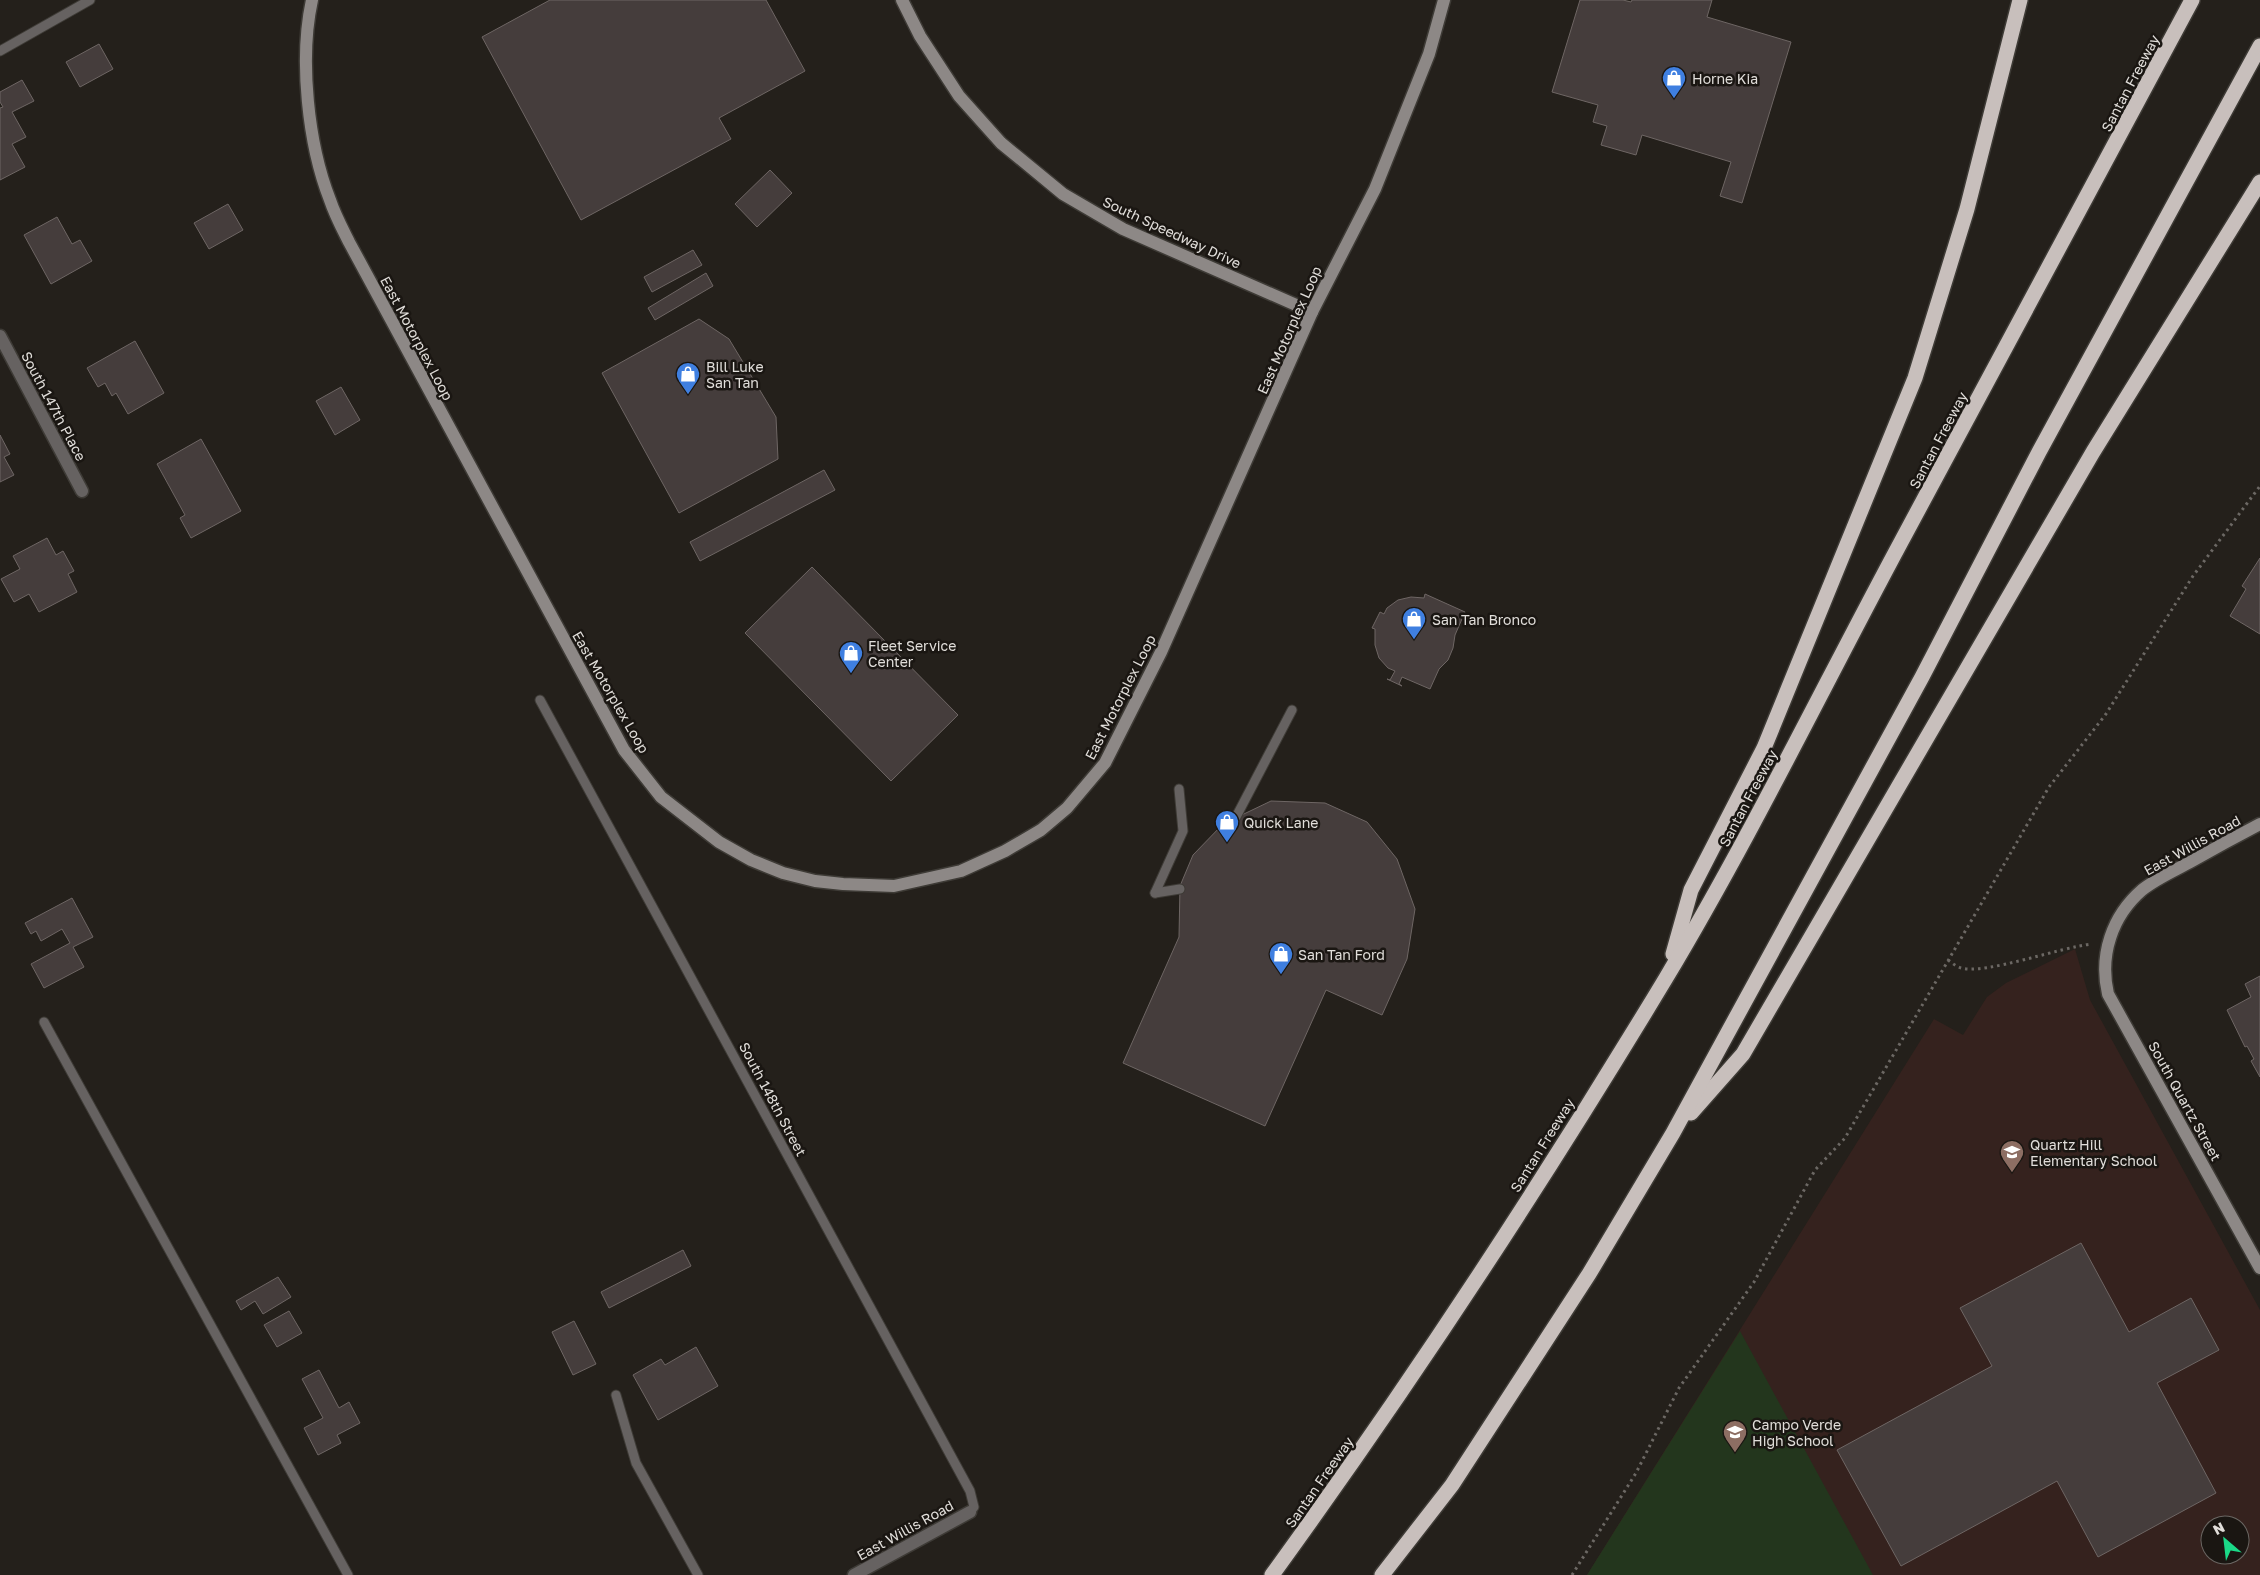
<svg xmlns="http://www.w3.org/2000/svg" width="2260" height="1575" font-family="'Golos Text',sans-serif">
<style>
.education{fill:#35221e;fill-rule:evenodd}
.green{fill:#23361d}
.building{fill:#453d3c;stroke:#6e6664}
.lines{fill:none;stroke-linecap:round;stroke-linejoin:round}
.lane-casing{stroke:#3e3b36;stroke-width:11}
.street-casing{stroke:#3e3b36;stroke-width:15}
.secondary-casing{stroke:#3e3b36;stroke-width:15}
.highway-casing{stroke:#3e3b36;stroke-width:18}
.path{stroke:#6c6864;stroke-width:3;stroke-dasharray:2.5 4;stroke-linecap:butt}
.lane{stroke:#666261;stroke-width:9}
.street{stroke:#666261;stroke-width:12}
.secondary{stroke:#8d8886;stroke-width:12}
.highway{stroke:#c8bfbc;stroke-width:15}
.labels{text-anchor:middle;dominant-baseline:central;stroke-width:5;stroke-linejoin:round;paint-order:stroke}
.poi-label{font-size:14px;fill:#e1deda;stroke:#1a1612;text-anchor:start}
.street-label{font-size:14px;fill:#e1deda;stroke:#1a1612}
</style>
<rect width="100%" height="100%" fill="#24201b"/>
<!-- education -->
<path class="education" d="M2075 949 2090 1000 2260 1310V1575H1587L1934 1019 1963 1035 1987 997 2006 983ZM2210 1525H2240V1555H2210Z"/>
<!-- green -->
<polygon class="green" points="1740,1331 1873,1575 1587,1575"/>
<!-- building -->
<g class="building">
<polygon points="550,0 766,0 805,71 719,118 731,139 581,220 482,37"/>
<polygon points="1580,0 1623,0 1631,2 1632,0 1712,0 1707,17 1791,42 1742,203 1720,196 1731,162 1642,135 1636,155 1601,145 1607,126 1593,122 1598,105 1552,92"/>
<polygon points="99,44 113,69 80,87 66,62"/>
<polygon points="22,80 34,101 12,112 26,137 12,144 25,167 0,180 0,108 3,107 0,102 0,92"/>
<polygon points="770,170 792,193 757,227 735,204"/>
<polygon points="228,204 243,230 209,249 194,223"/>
<polygon points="57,217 72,244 80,240 92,261 51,284 24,235"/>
<polygon points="693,250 702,265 652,292 644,277"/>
<polygon points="706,273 713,286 655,320 648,308"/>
<polygon points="699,319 729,339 776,417 778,459 679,513 602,373"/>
<polygon points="135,341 164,393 128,414 116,393 112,396 105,383 98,387 87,368"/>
<polygon points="341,387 360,420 335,435 316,401"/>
<polygon points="0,435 10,454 4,457 14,475 0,482"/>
<polygon points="201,439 241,511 191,538 180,518 185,515 157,464"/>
<polygon points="824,470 835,490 700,561 690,542"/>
<polygon points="47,538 56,555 63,551 74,571 68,574 77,592 39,612 29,594 14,602 1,579 20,569 13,556"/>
<polygon points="2260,558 2260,634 2230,616 2246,589 2242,586"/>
<polygon points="812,567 958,715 891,781 745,633"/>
<polygon points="1425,594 1465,612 1455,635 1453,648 1448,660 1439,669 1430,689 1402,677 1399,684 1402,686 1387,679 1390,680 1395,671 1388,668 1379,658 1375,645 1375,629 1372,628 1380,612 1384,614 1387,608 1398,600 1411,597 1424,598"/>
<polygon points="1271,801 1325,803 1367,822 1397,859 1415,909 1407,959 1382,1015 1326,990 1265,1126 1123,1063 1179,937 1180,886 1193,855 1223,824"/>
<polygon points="72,898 93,937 73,947 84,967 44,988 31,964 70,943 62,929 41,941 36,931 31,934 25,923"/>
<polygon points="2260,976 2260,1077 2251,1061 2254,1059 2247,1046 2245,1047 2227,1010 2251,997 2245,984"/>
<polygon points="2081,1243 2129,1332 2191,1298 2219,1350 2157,1383 2216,1493 2098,1557 2057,1481 1901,1566 1837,1450 1992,1366 1960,1308"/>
<polygon points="683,1250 691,1266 609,1308 601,1292"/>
<polygon points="278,1277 291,1297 263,1314 255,1301 241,1310 236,1301"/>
<polygon points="289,1311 302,1333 277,1347 264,1325"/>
<polygon points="574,1321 596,1364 573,1375 552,1332"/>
<polygon points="696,1347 718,1386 658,1420 633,1375 661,1359 665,1365"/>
<polygon points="319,1370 339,1408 349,1402 360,1423 337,1435 341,1443 318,1455 304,1428 323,1418 302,1379"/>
</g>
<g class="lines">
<!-- lane casing -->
<g class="lane-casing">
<g id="lane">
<polyline points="0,51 90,0"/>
<polyline points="540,700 970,1491 974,1507 970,1512"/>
<polyline points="1236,817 1292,710"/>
<polyline points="1155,893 1183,831 1179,789"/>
<polyline points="1155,893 1180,889"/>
<polyline points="44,1022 348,1575"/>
<polyline points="616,1395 636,1463 698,1575"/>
</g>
</g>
<!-- street casing -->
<g class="street-casing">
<g id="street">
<polyline points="0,336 82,491"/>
<polyline points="854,1575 970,1512"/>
</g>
</g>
<!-- secondary casing -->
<g class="secondary-casing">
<g id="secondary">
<path d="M312 0C299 59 308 144 330 200 335 215 342 228 349 242L624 750 661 797 719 842 751 860 783 873 815 881 843 884 894 886 961 871 1005 851 1041 830 1067 808 1105 763 1161 652 1312 312 1375 189 1429 54 1444 0"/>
<polyline points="902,0 920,36 959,96 1001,143 1063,194 1123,229 1312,312"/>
<path d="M2260 824C2237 836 2215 848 2192 861 2176 870 2157 878 2142 890 2112 916 2099 955 2108 994L2260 1268"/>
</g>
</g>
<!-- highway casing -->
<g class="highway-casing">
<g id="highway">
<polyline points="1673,954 1691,890 1764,748 1915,378 1967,209 2020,0"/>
<polyline points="1691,1113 1743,1054 2093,452 2260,182"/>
<path d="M1272 1575C1412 1382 1543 1182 1666 978 1751 836 1823 687 1901 542 1998 361 2096 181 2192 0"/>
<polyline points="1382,1575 1452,1485 1589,1274 1673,1133 1922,677 2039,452 2260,46"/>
</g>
</g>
<!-- path -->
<g class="path">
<path d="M1948 960C1952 963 1957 967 1961 968 1985 975 2061 947 2092 944"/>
<polyline points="1572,1575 1636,1473 1679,1388 1754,1282 1815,1170 1845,1138 2049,787 2106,714 2193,576 2260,486"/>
</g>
<!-- lane -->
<use href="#lane" class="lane"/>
<!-- street -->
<use href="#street" class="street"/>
<!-- secondary -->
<use href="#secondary" class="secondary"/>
<!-- highway -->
<use href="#highway" class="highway"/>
</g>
<!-- icons -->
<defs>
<g id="shop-pin" transform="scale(1.25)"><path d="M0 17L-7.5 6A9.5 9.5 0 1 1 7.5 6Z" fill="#3f7fe0" stroke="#1a1612"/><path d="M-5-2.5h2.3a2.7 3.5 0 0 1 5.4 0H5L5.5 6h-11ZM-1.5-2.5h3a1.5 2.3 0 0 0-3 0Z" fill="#fff"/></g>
<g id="school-pin" transform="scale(1.25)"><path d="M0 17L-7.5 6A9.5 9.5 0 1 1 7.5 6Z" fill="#8d6e63" stroke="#1a1612"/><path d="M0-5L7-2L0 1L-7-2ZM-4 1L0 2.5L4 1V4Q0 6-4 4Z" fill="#fff"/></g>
</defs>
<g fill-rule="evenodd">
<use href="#shop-pin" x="1674" y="78"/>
<use href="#shop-pin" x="688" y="374"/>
<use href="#shop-pin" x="1414" y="619"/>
<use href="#shop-pin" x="851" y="653"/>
<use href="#shop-pin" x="1227" y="822"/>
<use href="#shop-pin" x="1281" y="954"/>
<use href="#school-pin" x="2012" y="1152"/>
<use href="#school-pin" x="1735" y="1432"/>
</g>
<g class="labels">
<!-- poi labels -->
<g class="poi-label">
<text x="1692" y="78">Horne Kia</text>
<text x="706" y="366">Bill Luke<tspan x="706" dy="16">San Tan</tspan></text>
<text x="1432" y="619">San Tan Bronco</text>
<text x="868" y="645">Fleet Service<tspan x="868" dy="16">Center</tspan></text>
<text x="1244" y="822">Quick Lane</text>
<text x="1298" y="954">San Tan Ford</text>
<text x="2030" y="1144">Quartz Hill<tspan x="2030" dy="16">Elementary School</tspan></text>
<text x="1752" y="1424">Campo Verde<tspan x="1752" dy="16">High School</tspan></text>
</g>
<!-- street labels -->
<g class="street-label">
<text transform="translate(2130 83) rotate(-62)">Santan Freeway</text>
<text transform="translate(1172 232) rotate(25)">South Speedway Drive</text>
<text transform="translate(1289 330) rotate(-66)">East Motorplex Loop</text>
<text transform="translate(417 338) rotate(62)">East Motorplex Loop</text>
<text transform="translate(54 406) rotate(62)">South 147th Place</text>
<text transform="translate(1938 440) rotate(-62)">Santan Freeway</text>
<text transform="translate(611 692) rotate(60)">East Motorplex Loop</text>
<text transform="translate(1120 697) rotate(-63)">East Motorplex Loop</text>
<text transform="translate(1748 798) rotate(-62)">Santan Freeway</text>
<text transform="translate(2192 845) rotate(-29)">East Willis Road</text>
<text transform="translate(773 1099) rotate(62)">South 148th Street</text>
<text transform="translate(2185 1101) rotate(61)">South Quartz Street</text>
<text transform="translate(1542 1145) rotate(-58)">Santan Freeway</text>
<text transform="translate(1319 1482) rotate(-55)">Santan Freeway</text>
<text transform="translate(905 1530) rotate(-29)">East Willis Road</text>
</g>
</g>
<!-- north arrow -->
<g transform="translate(2225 1540) rotate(332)"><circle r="24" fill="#1a1612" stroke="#6a6662"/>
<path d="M0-4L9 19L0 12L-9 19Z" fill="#1bd988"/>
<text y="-8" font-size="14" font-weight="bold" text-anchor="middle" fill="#e1deda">N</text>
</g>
</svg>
